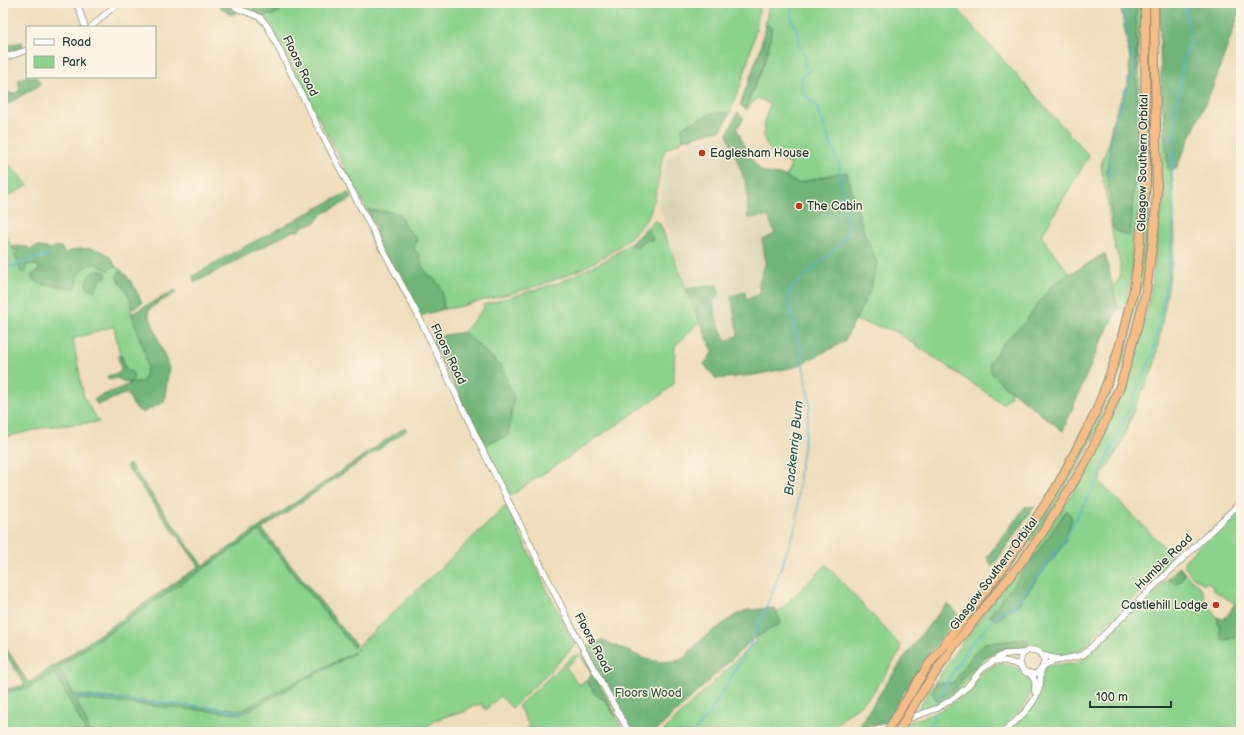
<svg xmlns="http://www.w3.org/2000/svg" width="1244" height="735" font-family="'Balsamiq Sans',sans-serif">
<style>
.built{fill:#ddd4b5}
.green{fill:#8bd28c;stroke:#558860;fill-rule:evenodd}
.forest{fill:#70b478;stroke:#487856}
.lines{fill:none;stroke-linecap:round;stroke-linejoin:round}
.stream{stroke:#54b4d3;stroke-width:1.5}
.minor-casing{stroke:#878d78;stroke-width:7}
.highway-casing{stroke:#878d78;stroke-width:10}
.minor{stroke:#fff;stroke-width:5.5}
.highway{stroke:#f7bd88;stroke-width:8}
.highway-bridge-casing{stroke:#878d78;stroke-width:10;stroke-linecap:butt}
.highway-bridge{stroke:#f7bd88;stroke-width:8}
.poi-dot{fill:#c8321e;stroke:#fcf5e5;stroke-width:1.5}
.labels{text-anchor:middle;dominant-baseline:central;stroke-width:3;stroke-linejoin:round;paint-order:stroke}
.street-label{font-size:12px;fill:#1f3d34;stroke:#fcf5e5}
.poi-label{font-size:12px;fill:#1f3d34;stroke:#fcf5e5;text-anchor:start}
.park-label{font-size:12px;fill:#355b46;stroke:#fcf5e5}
.water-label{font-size:13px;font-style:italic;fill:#2c5b5c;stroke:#fcf5e5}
</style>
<rect width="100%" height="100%" fill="#fcf5e5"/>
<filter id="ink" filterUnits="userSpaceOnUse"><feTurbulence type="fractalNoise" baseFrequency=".025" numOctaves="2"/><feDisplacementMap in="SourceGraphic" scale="8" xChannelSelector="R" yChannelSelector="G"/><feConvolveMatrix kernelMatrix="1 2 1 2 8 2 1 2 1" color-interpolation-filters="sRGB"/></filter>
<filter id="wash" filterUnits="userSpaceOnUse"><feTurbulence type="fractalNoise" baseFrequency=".012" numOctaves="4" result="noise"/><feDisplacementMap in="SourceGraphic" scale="16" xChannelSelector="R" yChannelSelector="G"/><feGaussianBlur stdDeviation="0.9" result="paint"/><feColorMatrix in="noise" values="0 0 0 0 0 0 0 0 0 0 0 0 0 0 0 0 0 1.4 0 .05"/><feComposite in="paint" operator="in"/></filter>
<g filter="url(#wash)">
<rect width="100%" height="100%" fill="#efddbb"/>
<!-- built -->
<polygon class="built" points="727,134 747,186 748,218 768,216 775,234 762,240 766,261 759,284 761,294 746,300 731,296 738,335 726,342 717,321 713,301 720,294 717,285 686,289 666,240 672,238 659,205 663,175 667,160 675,152 690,141"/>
<!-- green -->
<g class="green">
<polygon points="234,3 252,3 254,8 254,13 237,6"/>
<path d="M291 3H614V5L640 10 648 3H760V4C755 42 744 78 730 113H713L682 127 683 140 666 149 663 155C659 175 656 204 646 220 641 228 632 235 625 242 583 275 528 290 476 302 466 305 455 308 444 309L442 293 439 284 429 275 422 266 420 256 414 249 411 232 404 225 400 213 367 210 313 108 271 24 266 18 264 13 272 16Z"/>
<path d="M768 3H952L1089 156 1041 236 1070 274 1052 285 1025 322 1002 344 1001 383 1011 391 1010 397 1003 404 895 331 855 320 870 290 877 263 839 173 798 183 786 177 791 165C785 161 778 157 772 152 759 140 764 119 770 104L758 98 750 105 747 110 745 109C754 85 772 52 771 27L765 25 768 10Z"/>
<polygon points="1136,3 1140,3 1141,26 1138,47 1142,122 1139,202 1134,256 1125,310 1118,308 1113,287 1120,278 1120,264 1115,247 1101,165 1107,148 1113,120 1107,171 1129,236 1131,230 1136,150 1137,82"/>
<path d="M1148 3H1150C1151 38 1151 73 1151 108 1152 168 1153 227 1142 286 1129 359 1102 429 1063 492 1032 544 991 590 955 639 938 662 923 686 907 710H904C912 698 919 685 927 674 964 618 1009 567 1046 511 1099 428 1133 337 1144 240 1148 205 1148 170 1148 135 1148 91 1148 47 1148 3Z"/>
<path d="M1164 129 1168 169H1171L1175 238 1167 295 1155 362 1150 375 1136 404 1121 444 1102 475 1100 482 1175 558 1099 631C1085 648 1072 662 1048 653 1043 652 1039 649 1034 647 1029 646 1026 648 1022 650 1015 652 1008 650 1001 651 981 656 972 678 958 690 946 701 930 707 915 714 934 683 954 653 976 624 1007 582 1042 542 1069 498 1102 445 1125 389 1142 330 1161 264 1157 196 1164 129ZM1072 518 1064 544 1016 607 989 616 1025 570ZM985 643H1029L1023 649H1001L983 658 965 676 954 690 937 700 936 684 953 683Z"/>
<polygon points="3,158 28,185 3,199"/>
<polygon points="656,221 660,224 700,322 675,346 674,382 675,383 661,395 510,496 484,445 508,435 502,367 464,332 484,308 483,305 558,283 606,260 631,243 634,248 646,240 650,232 646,228 652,222"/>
<polygon points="3,230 13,249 21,272 27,264 39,266 39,271 79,273 88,265 97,264 106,269 109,270 115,266 121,270 116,277 126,290 130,300 132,315 146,357 147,368 143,382 135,382 129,385 128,383 132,382 130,372 126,370 122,356 120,356 114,326 73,339 84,398 99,422 45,427 3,438"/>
<polygon points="506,506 575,646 512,708 500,696 486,710 482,704 472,706 464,712 450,715 436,720 419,732 3,732 3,692 26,686 260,529 358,651 357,647"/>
<path d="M1238 508 1241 509V607L1213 590 1212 586 1208 582 1204 584C1196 579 1184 572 1184 561Z"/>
<path d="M826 565 900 645V652C889 667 880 685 868 698 857 709 837 719 832 732H662L756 641 755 637 781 623 777 613Z"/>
<polygon points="1184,573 1201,588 1206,602 1217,617 1222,641 1241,636 1241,732 1008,732 1035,702 1044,668 1051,665 1075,664 1084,658 1168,579 1175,583 1181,581"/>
<polygon points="580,655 566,667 579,685 586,680 596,695 606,701 625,732 527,732 526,729 529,725 518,706 573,656"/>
<path d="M1000 663C1013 663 1023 672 1033 680 1031 705 1015 716 998 732H904L911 721C930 716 948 708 963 695 977 682 980 668 1000 663Z"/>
</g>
<!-- forest -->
<g class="forest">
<polygon points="222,3 226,3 230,9 237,13 230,15 219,6"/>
<polygon points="252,3 291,3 272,16 265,13 266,18 254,13 254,8"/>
<polygon points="614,3 648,3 640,10 623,12 614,5"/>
<polygon points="1120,3 1136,3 1137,82 1136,150 1131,230 1129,236 1118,232 1113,227 1107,171 1113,120 1128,82 1130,60"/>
<polygon points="1159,3 1241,3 1241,8 1214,84 1176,169 1168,170 1161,87"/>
<path d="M765 25 771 27C772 53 755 84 745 109L740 105 760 50Z"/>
<polygon points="22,42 23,47 7,52 3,50 3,46"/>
<polygon points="27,76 36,77 41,84 3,107 3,90 13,94 20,90 18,80"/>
<path d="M738 112 744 118 737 128C739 137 754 167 762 171 769 175 779 174 787 177 790 179 794 181 798 183L839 173 847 172 864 233 877 263 870 290 844 342 795 367 754 375 716 379 704 364 713 352 686 289 717 285 720 294 713 301 717 321 726 342 738 335 731 296 745 292 746 300 760 294 759 284 766 261 762 240 775 234 768 216 748 218 747 186 727 134Z"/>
<polygon points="713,113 730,113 722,129 683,140 682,127"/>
<polygon points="348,192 352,199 322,214 315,223 303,226 299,231 293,231 194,283 193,276 225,257"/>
<polygon points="367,210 400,213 404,225 417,239 414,249 420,256 422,266 429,275 439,284 442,293 444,309 420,316 385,259 375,252 368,231 377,232"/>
<polygon points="646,228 650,232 653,240 646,240 634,248 631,243"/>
<path d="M17 246 28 247 30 250 37 246 50 249 56 246 61 247 65 253C82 246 108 245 115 266L109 270C105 269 103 268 100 266 92 260 85 268 79 273L76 289 40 284 33 280 32 276 34 273 39 271V266L27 264 25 273 21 272 18 265 22 262 18 261 15 256 17 251 13 249V247Z"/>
<polygon points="1105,253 1118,308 1099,346 1063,431 1001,383 992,374 989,364 1002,344 1025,322 1052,285"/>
<path d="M98 270 107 273 106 277 101 279 95 291 86 287C87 278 89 273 98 270Z"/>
<path d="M121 270C130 279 137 290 142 303L132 309C132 296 123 286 116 277Z"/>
<path d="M175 290 177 292C168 299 153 303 148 312L169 368 164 402 142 413 133 405 128 394H124L98 405 94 400 98 397 135 382H143L147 368 146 357 132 315 133 313Z"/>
<polygon points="464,332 502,367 514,398 508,435 484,445 432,341 445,335"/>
<path d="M118 356H121L126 370 132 372 134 376 132 382 124 383C119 377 116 378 109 380L107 376 119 373 121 370Z"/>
<polygon points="405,427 407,430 262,529 356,645 353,647 259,531 59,667 74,695 242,710 354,652 355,653 242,714 76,699 91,732 86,732 55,673 30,687 3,693 3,690 24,685 24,683 3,650 3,643 28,682 30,682 199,566 126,466 130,464 200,562 202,565 204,565"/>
<polygon points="1035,506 992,567 987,557 1025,507"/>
<polygon points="1067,510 1072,518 1064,544 1016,607 997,620 989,616 1025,570"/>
<polygon points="1180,566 1184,573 1181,581 1175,583 1168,579"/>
<polygon points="1235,603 1241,607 1241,636 1222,641 1217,617 1223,619 1228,615"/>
<path d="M947 604 954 609 958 616 922 663 885 723 857 729C885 686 912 642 947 604Z"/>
<polygon points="775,608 781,623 753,639 655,732 632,732 585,648 602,640 646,659 660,662 680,660 685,657 703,638 734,616 747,610"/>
<polygon points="1027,639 1029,643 1023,649 1001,649 983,658 965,676 954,690 937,700 932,693 936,683 953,683 974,653 985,643"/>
<polygon points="580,655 587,660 617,717 606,701 596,695 586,680 592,674"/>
</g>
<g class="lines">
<!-- stream -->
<g class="stream">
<polyline points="1110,177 1110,155 1116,116 1135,68 1130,47 1123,3"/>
<polyline points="3,265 14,266 31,259 51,255"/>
<polyline points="75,697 178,704 242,712"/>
<polyline points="938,706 943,688 970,645 1003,610 1012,608 1045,568 1064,540 1099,477 1152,357 1167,281 1174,217 1172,170 1176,110 1181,77 1182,61 1190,42 1186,9 1182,3"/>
<path d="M694 732 710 713 749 647 771 596 797 523 799 473 810 405 800 348 787 298 789 291 835 249 848 234 840 175V168L816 105 805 95 800 80 807 71 811 70 808 66 802 65 806 58 798 44C801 33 795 30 792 19 791 14 794 10 791 3"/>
<polyline points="928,732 936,711"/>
</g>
</g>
</g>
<g filter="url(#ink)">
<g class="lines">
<!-- minor casing -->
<g class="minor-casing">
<g id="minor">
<polyline points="77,3 85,27"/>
<path d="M231 3C238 12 249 11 259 17 264 20 266 24 269 29L319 129 420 319 487 459 582 647 629 732"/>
<polyline points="91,27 118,3"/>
<polyline points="3,55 10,56 27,50"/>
<circle cx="1032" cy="662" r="12"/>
<polyline points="1041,655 1058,659"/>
<path d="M993 661C1004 660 1012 661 1021 667"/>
<polyline points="1043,666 1051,662 1083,655 1241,502"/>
<polyline points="1030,673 1035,681 1035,692"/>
<polyline points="872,732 938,708 958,695 967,687 982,669 999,657 1005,654 1023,653"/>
<path d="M1004 732C1018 719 1036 705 1040 685 1041 680 1040 674 1041 669"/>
</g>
</g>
<!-- highway casing -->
<g class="highway-casing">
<g id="highway">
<polyline points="916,701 955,644 1020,564 1043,532 1086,462 1108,415 1121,384 1137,328 1146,291 1154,232 1157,193 1154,3"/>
<polyline points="902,707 927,667 1005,565 1056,488 1095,414 1111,372 1119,348 1133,293 1137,269 1146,183 1145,3"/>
</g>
</g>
<!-- minor -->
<use href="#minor" class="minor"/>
<!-- highway -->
<use href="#highway" class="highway"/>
<!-- highway-bridge casing -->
<g class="highway-bridge-casing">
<g id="highway-bridge">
<polyline points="899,731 916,701"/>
<polyline points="887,732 902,707"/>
</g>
</g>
<!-- highway-bridge -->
<use href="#highway-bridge" class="highway-bridge"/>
</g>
</g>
<!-- markers -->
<g class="poi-dot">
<circle cx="702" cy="153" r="4"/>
<circle cx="799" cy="206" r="4"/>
<circle cx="1216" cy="605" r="4"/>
</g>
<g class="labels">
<!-- street labels -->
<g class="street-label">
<text transform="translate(300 66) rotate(64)">Floors Road</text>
<text transform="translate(1143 163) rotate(-89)">Glasgow Southern Orbital</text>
<text transform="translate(448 354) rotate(64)">Floors Road</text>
<text transform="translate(1164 562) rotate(-44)">Humbie Road</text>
<text transform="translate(994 574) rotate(-53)">Glasgow Southern Orbital</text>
<text transform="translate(593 643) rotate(62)">Floors Road</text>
</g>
<!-- poi labels -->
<g class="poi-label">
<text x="710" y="153">Eaglesham House</text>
<text x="807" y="206">The Cabin</text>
<text x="1208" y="605" text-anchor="end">Castlehill Lodge</text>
</g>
<!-- park labels -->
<g class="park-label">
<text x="648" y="693">Floors Wood</text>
</g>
<!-- water labels -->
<g class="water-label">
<text transform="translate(794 448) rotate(-84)">Brackenrig Burn</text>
</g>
</g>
<!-- margin -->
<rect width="1244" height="735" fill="none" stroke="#fcf5e5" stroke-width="16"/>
<!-- legend -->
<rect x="26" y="26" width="130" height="52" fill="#fcf5e5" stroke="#a4ab9e"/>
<rect x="34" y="39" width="20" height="6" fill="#ffffff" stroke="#a4ab9e"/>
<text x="62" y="46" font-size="12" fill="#1f3d34">Road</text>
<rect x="34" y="56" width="20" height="12" fill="#8bd28c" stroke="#a4ab9e"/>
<text x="62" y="66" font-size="12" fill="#1f3d34">Park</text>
<!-- scale -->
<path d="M1090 701v6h81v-6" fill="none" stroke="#1f3d34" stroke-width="2"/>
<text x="1096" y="701" font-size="12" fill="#1f3d34" stroke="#fcf5e5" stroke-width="3" paint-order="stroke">100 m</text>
</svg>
